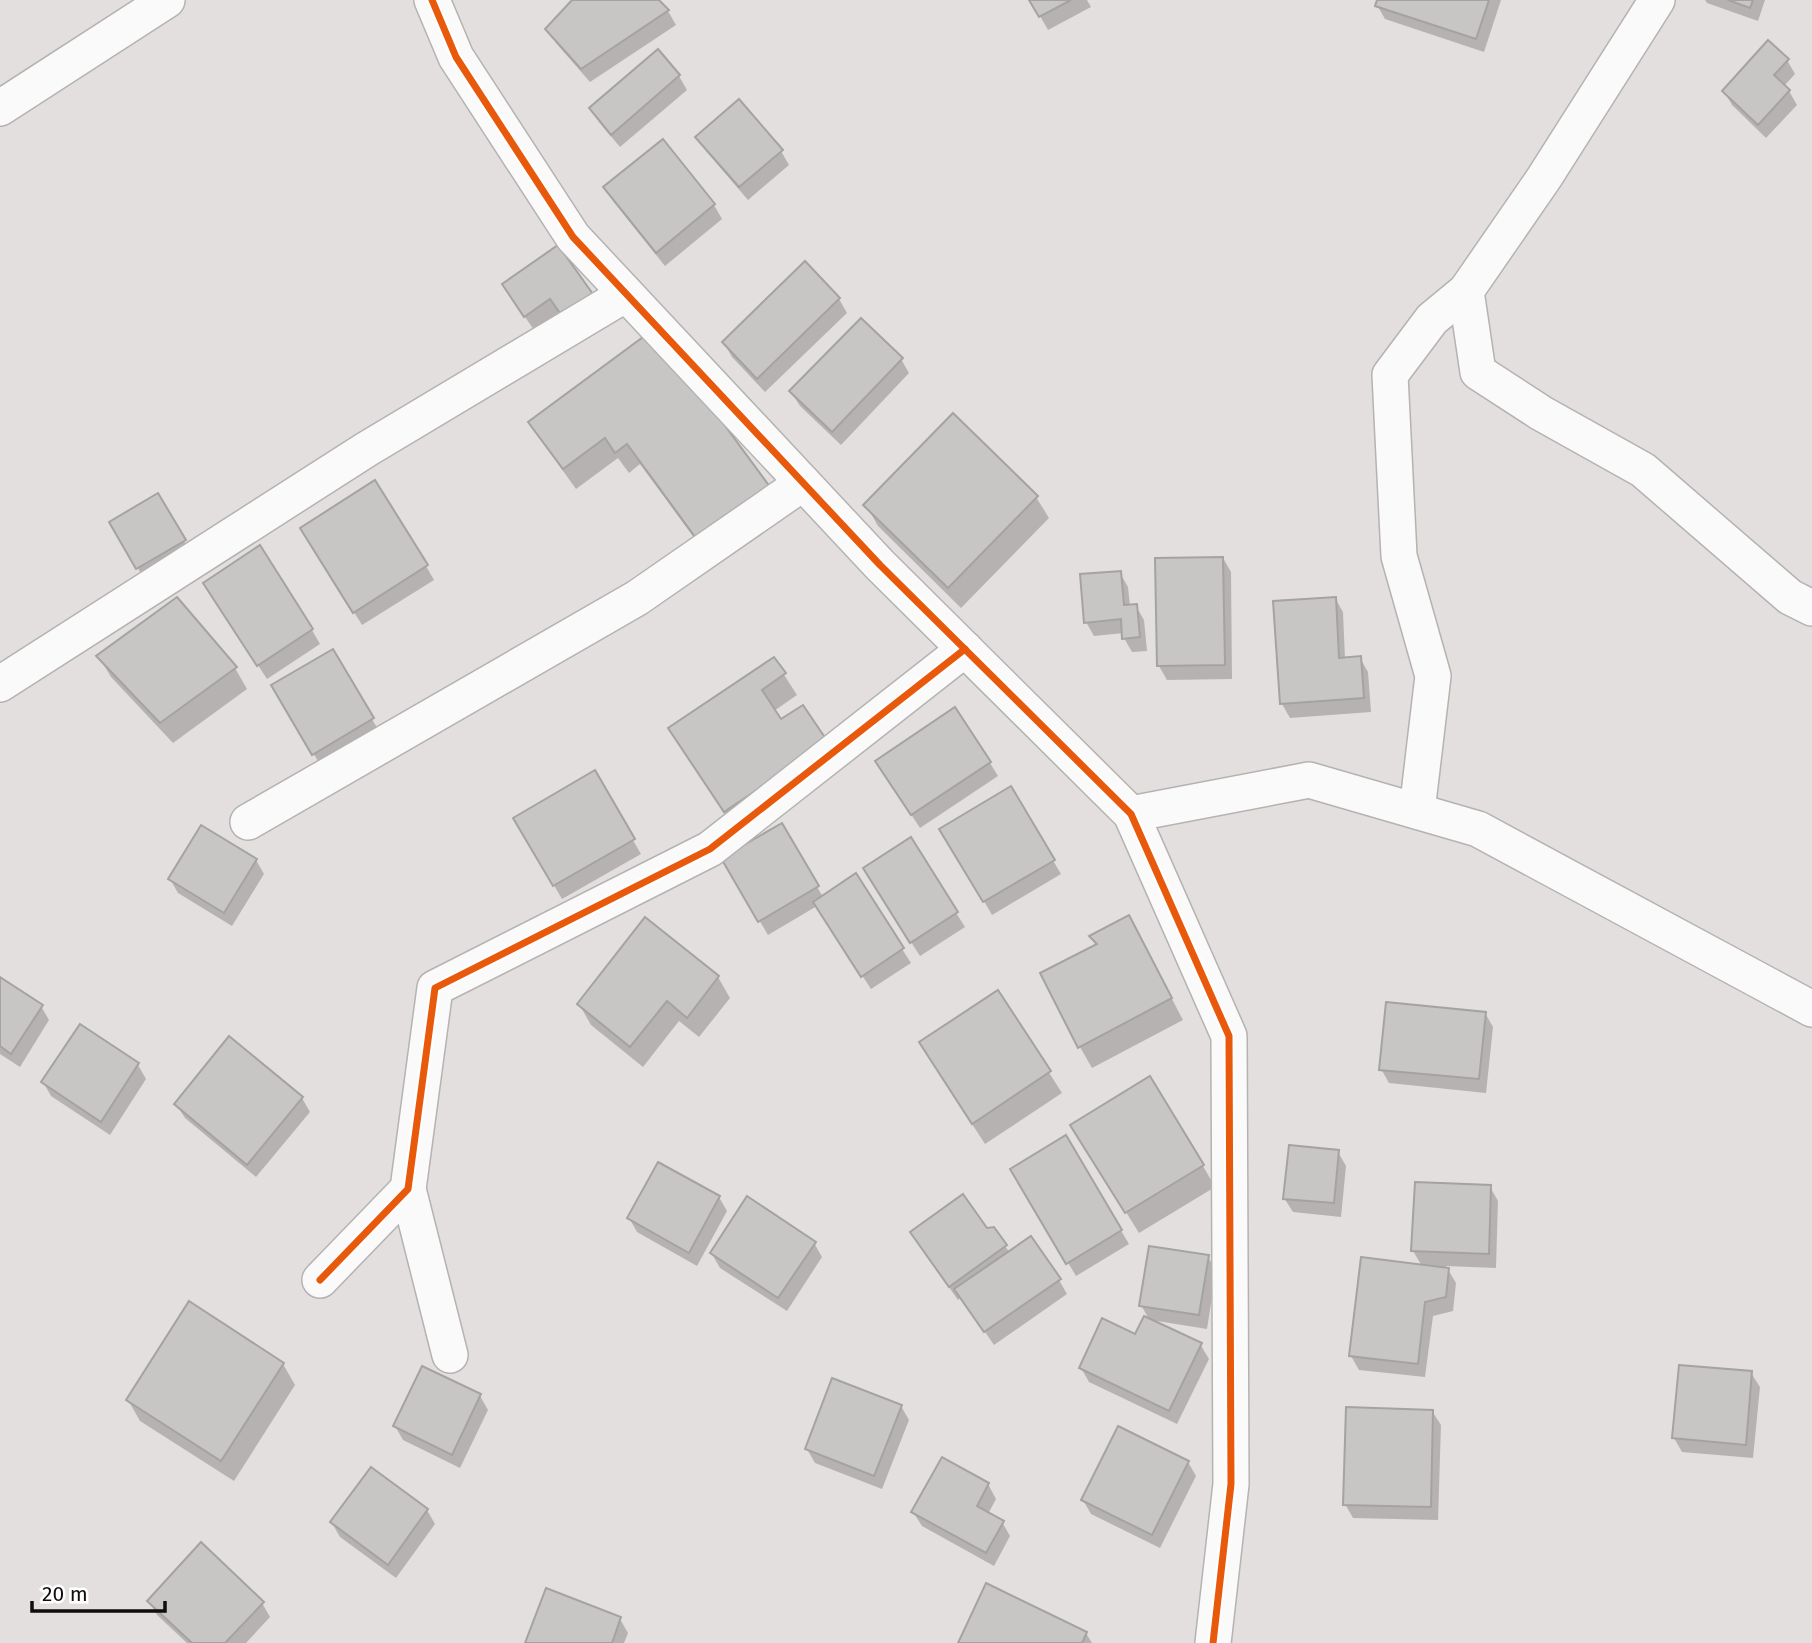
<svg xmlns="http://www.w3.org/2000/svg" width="1812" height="1643" font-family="'Fira Sans',sans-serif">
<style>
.shadow{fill:#0003}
.building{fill:#c8c6c5;stroke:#a5a2a2;stroke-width:2}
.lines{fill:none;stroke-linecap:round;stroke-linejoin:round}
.minor-casing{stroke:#b5b2b2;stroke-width:38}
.minor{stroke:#fbfafa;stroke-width:35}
.cycleway-casing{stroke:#fff;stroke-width:11}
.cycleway{stroke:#e8590c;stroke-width:7}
</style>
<rect width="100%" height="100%" fill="#e3dfde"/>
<!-- shadow -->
<g class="shadow">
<polygon points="574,0 657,0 668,11 676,25 590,82 556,43 548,29"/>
<polygon points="1031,0 1087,0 1091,7 1048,30"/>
<polygon points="1379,0 1501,0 1484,52 1385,19 1377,5"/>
<polygon points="1705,0 1765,0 1758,21 1707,3"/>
<polygon points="658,51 679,76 687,90 620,147 599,122 591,108"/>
<polygon points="1787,60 1795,74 1784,86 1789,91 1797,105 1766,138 1732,105 1724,91"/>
<polygon points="698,137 781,151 789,165 748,200 706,151"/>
<polygon points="605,187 714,205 722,219 665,266 613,201"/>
<polygon points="558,247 559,312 534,330 512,298"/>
<polygon points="839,299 847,313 765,392 732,357 724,343"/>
<polygon points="654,331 714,565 640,464 629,473 618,458 576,489 543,443 531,422"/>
<polygon points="901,359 909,373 841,445 800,406 791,392"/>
<polygon points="158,496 192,555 146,582 111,523"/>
<polygon points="1036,497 1049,518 961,608 878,526 866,505"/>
<polygon points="311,543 426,566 434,580 362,625"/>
<polygon points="1223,558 1231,572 1232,679 1167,680 1159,666"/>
<polygon points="1120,573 1128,587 1130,606 1136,606 1144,620 1147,651 1132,652 1124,638 1124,633 1094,636 1086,622"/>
<polygon points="214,597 312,630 320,644 267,679"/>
<polygon points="1335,598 1343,612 1345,659 1360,658 1368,672 1371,712 1290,718 1282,704"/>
<polygon points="177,599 235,668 247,689 173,743 111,677 99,657"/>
<polygon points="333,651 380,733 322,768 274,686"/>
<polygon points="774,659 797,695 774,711 781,721 802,707 737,832 683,750"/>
<polygon points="990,763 998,776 920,828 886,776"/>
<polygon points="594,773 641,854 562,899 515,819"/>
<polygon points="1010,788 1061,874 992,915 942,829"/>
<polygon points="781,825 823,897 855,876 911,963 871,989 817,906 768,935 723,859"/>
<polygon points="910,840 965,927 920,956 873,883"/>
<polygon points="256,860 264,874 232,926 178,893 170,879"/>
<polygon points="1091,937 1140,938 1183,1020 1092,1068 1080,1047 1096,946"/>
<polygon points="718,977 730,998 699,1037 679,1021 643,1067 591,1025 579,1004"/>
<polygon points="0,979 41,1006 49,1020 20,1067 0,1054"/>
<polygon points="998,992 1062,1093 985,1144 933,1064"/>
<polygon points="1485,1013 1493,1027 1486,1093 1389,1083 1381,1069"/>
<polygon points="138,1065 146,1079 110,1135 51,1096 43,1082"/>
<polygon points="302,1098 310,1112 256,1177 185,1118 176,1104"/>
<polygon points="1065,1137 1129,1244 1076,1276 1012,1169"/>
<polygon points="1085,1146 1203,1166 1215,1187 1139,1233"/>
<polygon points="1338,1152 1346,1166 1341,1217 1293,1212 1284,1198"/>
<polygon points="1490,1187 1498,1201 1496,1268 1446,1266 1456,1283 1453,1311 1433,1316 1425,1377 1359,1370 1351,1356 1422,1266 1413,1251"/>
<polygon points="719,1197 727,1211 697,1266 637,1232 629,1218"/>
<polygon points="993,1229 1010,1253 1059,1280 1067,1294 994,1345 961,1297 958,1300 920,1246"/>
<polygon points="814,1243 822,1257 787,1311 720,1268 712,1254"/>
<polygon points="1208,1257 1216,1271 1207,1329 1151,1320 1200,1344 1209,1359 1177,1424 1089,1382 1081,1368 1136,1336 1150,1321 1141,1305"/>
<polygon points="283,1364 295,1385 234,1481 140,1421 128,1400"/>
<polygon points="1751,1373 1760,1387 1753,1458 1682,1452 1674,1438"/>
<polygon points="480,1396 488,1410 460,1468 403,1440 395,1426"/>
<polygon points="901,1406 909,1420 882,1489 815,1463 807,1449"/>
<polygon points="1432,1411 1441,1425 1438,1520 1353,1518 1345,1504"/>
<polygon points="1188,1462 1196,1476 1160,1548 1091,1514 1083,1500"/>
<polygon points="988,1484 996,1499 988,1514 1002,1522 1010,1536 994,1566 922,1526 913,1512"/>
<polygon points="427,1510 435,1524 396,1578 340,1537 332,1523"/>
<polygon points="149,1601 262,1603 270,1617 246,1643 187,1643 157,1615"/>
<polygon points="620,1619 628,1633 624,1643 527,1643"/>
<polygon points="1086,1633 1092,1643 960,1643"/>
</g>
<!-- building -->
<g class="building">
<polygon points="572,0 659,0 669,10 581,69 545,29"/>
<polygon points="1029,0 1071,0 1039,17"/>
<polygon points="1377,0 1489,0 1476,39 1375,6"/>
<polygon points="1728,0 1753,0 1750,8"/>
<polygon points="1768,40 1789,59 1774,75 1790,90 1758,125 1722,91"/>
<polygon points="658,49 680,75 611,135 589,108"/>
<polygon points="739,99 783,150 739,187 695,137"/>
<polygon points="663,139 715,204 656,253 603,187"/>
<polygon points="558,245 595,297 564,319 550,299 524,317 502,284"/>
<polygon points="805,261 840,298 757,379 722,342"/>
<polygon points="861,318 903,358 832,432 789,391"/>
<polygon points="654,329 773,491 701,545 627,444 615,453 605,438 563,469 528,422"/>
<polygon points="953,413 1038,496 948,588 863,505"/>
<polygon points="375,480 428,565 353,613 300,528"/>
<polygon points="158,493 186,540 136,569 109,522"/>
<polygon points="260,545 313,629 257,666 203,583"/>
<polygon points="1223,557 1225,665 1157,666 1155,558"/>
<polygon points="1121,571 1124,605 1137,604 1140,637 1122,639 1121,619 1084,623 1080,574"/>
<polygon points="177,597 237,667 160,723 96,656"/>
<polygon points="1336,597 1339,658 1361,656 1364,698 1280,704 1273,601"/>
<polygon points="333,649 374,718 312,755 271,685"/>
<polygon points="774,657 786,673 762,690 781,719 803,705 828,742 724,812 668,728"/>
<polygon points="955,707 991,762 911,815 875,761"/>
<polygon points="595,770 635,839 553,886 513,818"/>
<polygon points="1011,786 1055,860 983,902 939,829"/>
<polygon points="782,823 819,886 758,922 721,858"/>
<polygon points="201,825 257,859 224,913 168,879"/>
<polygon points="911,837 958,912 910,943 863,868"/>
<polygon points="856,873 904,948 861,977 813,902"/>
<polygon points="1129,915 1172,998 1078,1048 1040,973 1097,944 1089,936"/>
<polygon points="645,917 719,976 687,1018 667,1001 630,1047 577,1004"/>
<polygon points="0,977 43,1005 11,1054 0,1046"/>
<polygon points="998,990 1051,1071 972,1124 919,1042"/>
<polygon points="1386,1002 1486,1012 1479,1079 1379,1070"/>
<polygon points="80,1024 139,1063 101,1122 41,1082"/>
<polygon points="229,1036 303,1097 247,1165 174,1104"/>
<polygon points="1150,1076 1204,1165 1125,1213 1070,1125"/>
<polygon points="1066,1135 1122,1230 1066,1264 1010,1169"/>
<polygon points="1289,1145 1339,1150 1334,1203 1283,1199"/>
<polygon points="658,1162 720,1196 689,1253 627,1218"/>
<polygon points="1415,1182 1491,1185 1489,1254 1411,1251"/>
<polygon points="963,1194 987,1228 994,1227 1007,1245 949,1287 910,1232"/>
<polygon points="747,1196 816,1242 778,1298 710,1253"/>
<polygon points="1031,1236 1061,1279 984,1332 954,1289"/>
<polygon points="1149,1246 1209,1255 1199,1315 1139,1306"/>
<polygon points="1361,1257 1449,1268 1446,1297 1425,1302 1418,1364 1349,1356"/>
<polygon points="189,1301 284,1363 221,1461 126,1400"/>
<polygon points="1144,1316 1202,1343 1169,1411 1079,1368 1102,1318 1135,1334"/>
<polygon points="1679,1365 1752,1371 1746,1445 1672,1438"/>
<polygon points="422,1366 481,1394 452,1455 393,1426"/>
<polygon points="832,1378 902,1405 874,1476 805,1449"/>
<polygon points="1346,1407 1433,1410 1431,1507 1343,1505"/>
<polygon points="1118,1426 1189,1461 1152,1535 1081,1500"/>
<polygon points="942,1457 989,1483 977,1506 1004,1521 986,1553 911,1512"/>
<polygon points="371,1467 428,1509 388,1565 330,1522"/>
<polygon points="201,1542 264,1602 225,1643 192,1643 147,1601"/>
<polygon points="986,1583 1087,1632 1082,1643 958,1643"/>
<polygon points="546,1588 621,1617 612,1643 525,1643"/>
</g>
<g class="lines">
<!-- minor casing -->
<g class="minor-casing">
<g id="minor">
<polyline points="432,0 456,57 573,237 880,565 1131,814 1229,1036 1231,1484 1213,1643"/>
<polyline points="0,108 167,0"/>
<polyline points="1466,291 1478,372 1541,413 1643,470 1790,597 1812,608"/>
<polyline points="0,684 367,449 626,294"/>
<polyline points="1417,811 1433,676 1399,556 1390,375 1432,319 1466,291 1544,178 1657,0"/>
<polyline points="1131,814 1309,780 1478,829 1812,1009"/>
<polyline points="248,822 637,598 803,483"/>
<polyline points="408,1189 450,1355"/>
<polyline points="320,1280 408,1189 435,988 710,849 965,649"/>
</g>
</g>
<!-- minor -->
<use href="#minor" class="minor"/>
<!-- cycleway casing -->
<g class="cycleway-casing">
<g id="cycleway">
<polyline points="432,0 456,57 573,237 880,565 1131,814 1229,1036 1231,1484 1213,1643"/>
<polyline points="320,1280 408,1189 435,988 710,849 965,649"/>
</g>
</g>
<!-- cycleway -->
<use href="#cycleway" class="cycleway"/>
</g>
<!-- scale -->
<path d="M32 1601v10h133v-10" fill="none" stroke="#100d0d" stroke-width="3.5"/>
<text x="42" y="1601" font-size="21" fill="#100d0d" stroke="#ffffff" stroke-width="5" paint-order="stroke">20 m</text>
</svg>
